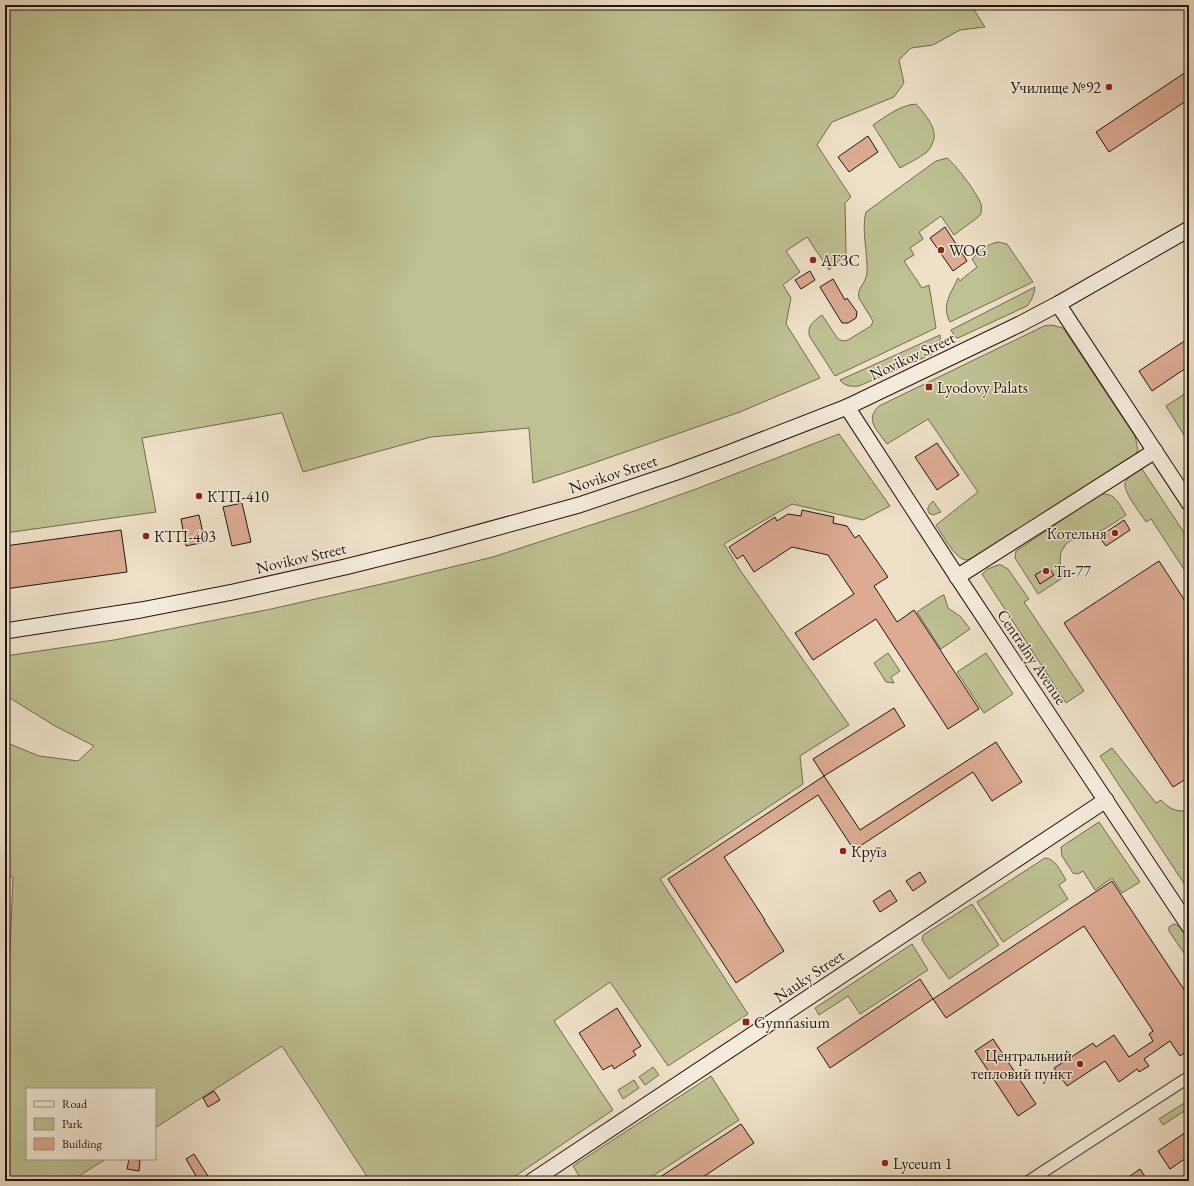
<svg xmlns="http://www.w3.org/2000/svg" width="1194" height="1186" font-family="'EB Garamond',serif">
<style>
.green{fill:#bec192;stroke:#706a51}
.building{fill:#dcab92;stroke:#211410}
.lines{fill:none;stroke-linecap:round;stroke-linejoin:round}
.street-casing{stroke:#54473e;stroke-width:13}
.secondary-casing{stroke:#211410;stroke-width:17}
.street{stroke:#f4ecdb;stroke-width:11}
.secondary{stroke:#f4ecdb;stroke-width:15}
.poi-dot{fill:#8f2418;stroke:#f4ecdb;stroke-width:1.5}
.labels{text-anchor:middle;dominant-baseline:central;stroke-width:3;stroke-linejoin:round;paint-order:stroke}
.poi-label{font-size:16px;fill:#211410;stroke:#f4ecdb;text-anchor:start}
.street-label{font-size:16px;fill:#211410;stroke:#f4ecdb}
</style>
<rect width="100%" height="100%" fill="#eee1c8"/>
<filter id="stains"><feTurbulence type="fractalNoise" baseFrequency=".005" numOctaves="4"/><feColorMatrix values="0 0 0 0 .2 0 0 0 0 .09 0 0 0 0 .02 0 0 0 .5 -.17"/></filter>
<radialGradient id="worn" r=".72"><stop offset=".6" stop-color="#630" stop-opacity="0"/><stop offset="1" stop-color="#630" stop-opacity=".3"/></radialGradient>
<!-- green -->
<g class="green">
<polygon points="5,5 971,5 985,27 960,30 933,45 911,48 899,60 904,83 894,97 832,122 817,145 851,197 845,203 846,254 829,270 807,237 786,251 800,272 783,285 791,298 786,324 820,378 740,412 585,466 533,483 529,428 431,437 303,472 282,413 142,438 156,512 5,533"/>
<path d="M916 104C925 114 940 131 932 144 931 147 929 150 927 152 919 158 909 163 900 168L873 125C885 117 900 105 916 104Z"/>
<path d="M947 158C956 165 977 193 981 204 982 207 981 210 981 214L977 218 954 235 941 216 919 232 923 239 910 248 914 255 904 261 922 288 929 285 936 328 835 376 810 337C806 326 814 321 822 315L838 339 843 341 848 340 871 326 873 321 859 298C856 289 867 282 867 272 868 254 861 228 866 212L936 161Z"/>
<path d="M998 242 1007 244 1033 282 950 322C941 306 951 293 958 278L960 281 961 280 977 267 972 259C980 251 987 244 998 242Z"/>
<path d="M1035 287C1034 294 1032 300 1027 306L958 338 955 337 951 330Z"/>
<path d="M1052 325 1063 328 1135 436 1138 450 1135 455 972 559C971 559 966 560 965 560 955 558 942 534 936 525L978 492 928 419 887 444C878 431 864 420 879 406L1036 330 1044 326Z"/>
<path d="M940 335C941 345 938 350 930 355L859 386C852 387 844 386 840 380Z"/>
<polygon points="1189,391 1189,443 1166,406"/>
<polygon points="839,434 890,506 863,520 792,504 724,544 740,570 849,725 800,756 803,784 660,879 748,1014 668,1066 610,982 554,1021 613,1110 508,1181 370,1181 282,1046 155,1128 155,1089 27,1089 27,1159 106,1159 71,1181 5,1181 5,1048 6,1047 13,877 5,875 5,742 39,756 78,761 94,746 55,726 5,695 5,656 114,640 271,609 386,583 493,557 637,510 696,489"/>
<path d="M1142 469 1189 540V577L1151 519 1146 522C1141 514 1123 492 1125 483 1127 477 1136 472 1142 469Z"/>
<path d="M1104 494C1116 494 1120 506 1126 515L1103 530 1085 533 1074 538 1066 544 1061 552 1060 562 1064 577 1038 594 1015 558 1016 551 1099 495Z"/>
<path d="M933 501 941 512 933 515 929 513C926 508 929 505 933 501Z"/>
<polygon points="998,565 1001,565 1008,569 1029,599 1024,602 1084,691 1066,703 982,574 988,569"/>
<polygon points="944,595 948,608 961,617 970,629 941,649 917,612 941,596"/>
<polygon points="888,653 900,671 891,677 894,683 886,682 874,663"/>
<polygon points="986,653 1013,694 984,713 957,672"/>
<path d="M1112 748 1156 803 1161 800C1169 809 1178 813 1189 810V891L1100 756Z"/>
<polygon points="1099,822 1140,882 1122,893 1112,878 1095,890 1083,871 1078,874 1073,873 1062,856 1061,847"/>
<path d="M1045 858C1055 858 1061 872 1066 880L1059 885 1068 899 1003 942 977 902Z"/>
<polygon points="972,904 999,945 949,979 922,940 923,935"/>
<polygon points="1174,924 1179,926 1189,941 1189,954 1186,956 1169,931 1169,927"/>
<polygon points="912,944 928,970 860,1014 848,996 819,1015 815,1008"/>
<polygon points="653,1067 659,1075 645,1085 639,1077"/>
<polygon points="711,1076 739,1120 645,1181 582,1181 573,1166"/>
<polygon points="634,1080 639,1088 623,1099 618,1090"/>
<polygon points="1189,1100 1189,1108 1163,1125 1159,1119"/>
</g>
<!-- building -->
<g class="building">
<polygon points="1189,70 1189,99 1109,152 1096,132"/>
<polygon points="868,136 878,152 849,172 838,157"/>
<polygon points="945,227 967,261 953,271 930,238"/>
<polygon points="810,271 815,280 801,289 795,280"/>
<polygon points="833,279 845,300 847,298 857,312 856,318 848,323 842,323 820,287"/>
<polygon points="1189,338 1189,366 1152,391 1139,371"/>
<polygon points="937,443 959,475 937,490 915,457"/>
<polygon points="242,503 251,542 232,546 223,507"/>
<polygon points="802,510 834,517 833,523 847,526 855,538 859,535 888,577 874,586 897,622 914,610 979,709 948,729 876,619 813,660 795,633 854,594 828,555 792,547 754,572 743,555 737,559 729,547 775,517 777,521 788,514 801,516"/>
<polygon points="199,515 205,542 186,546 181,519"/>
<polygon points="1124,520 1130,530 1106,546 1099,537"/>
<polygon points="121,530 127,572 5,589 5,546"/>
<polygon points="1159,561 1189,607 1189,777 1173,787 1064,623"/>
<polygon points="1048,567 1054,575 1040,584 1035,575"/>
<polygon points="894,708 905,726 824,776 813,759"/>
<polygon points="996,742 1022,782 992,801 973,772 854,850 818,795 724,857 765,920 764,920 784,951 736,983 668,879 824,776 860,830"/>
<polygon points="920,872 926,882 913,891 906,881"/>
<polygon points="1112,881 1189,997 1189,1050 1180,1056 1170,1041 1144,1059 1149,1066 1139,1072 1137,1069 1119,1082 1105,1061 1067,1086 1054,1068 1093,1043 1096,1047 1114,1035 1129,1057 1153,1041 1149,1034 1153,1031 1084,926 946,1018 933,999"/>
<polygon points="890,890 897,901 880,912 873,901"/>
<polygon points="920,979 933,999 830,1068 817,1048"/>
<polygon points="617,1008 641,1046 633,1051 636,1055 614,1069 612,1065 603,1070 579,1033"/>
<polygon points="993,1039 1036,1104 1018,1116 975,1051"/>
<polygon points="214,1091 220,1100 208,1107 203,1098"/>
<polygon points="741,1124 754,1143 697,1181 654,1181"/>
<polygon points="1189,1130 1189,1156 1170,1169 1158,1151"/>
<polygon points="194,1154 211,1181 199,1181 186,1159"/>
<polygon points="129,1159 140,1160 139,1171 127,1169"/>
<polygon points="1140,1169 1148,1181 1123,1181"/>
</g>
<g class="lines">
<!-- street casing -->
<g class="street-casing">
<polyline id="street" points="1029,1181 1189,1077"/>
</g>
<!-- secondary casing -->
<g class="secondary-casing">
<g id="secondary">
<polyline points="1058,304 1189,503"/>
<polyline points="847,407 958,578 1189,926"/>
<polyline points="957,577 1155,451"/>
<polyline points="5,631 141,610 233,592 345,567 433,545 579,505 674,473 726,454 847,407 1020,324 1058,304 1189,229"/>
<polyline points="532,1181 1106,800"/>
</g>
</g>
<!-- street -->
<use href="#street" class="street"/>
<!-- secondary -->
<use href="#secondary" class="secondary"/>
</g>
<!-- markers -->
<g class="poi-dot">
<circle cx="1109" cy="87" r="4"/>
<circle cx="941" cy="250" r="4"/>
<circle cx="813" cy="260" r="4"/>
<rect x="925" y="383" width="8" height="8" rx="2"/>
<circle cx="199" cy="496" r="4"/>
<circle cx="1115" cy="533" r="4"/>
<circle cx="146" cy="536" r="4"/>
<circle cx="1046" cy="571" r="4"/>
<circle cx="843" cy="851" r="4"/>
<rect x="742" y="1018" width="8" height="8" rx="2"/>
<circle cx="1080" cy="1064" r="4"/>
<circle cx="885" cy="1163" r="4"/>
</g>
<g class="labels">
<!-- poi labels -->
<g class="poi-label">
<text x="1101" y="87" text-anchor="end">Училище №92</text>
<text x="949" y="250">WOG</text>
<text x="821" y="260">АГЗС</text>
<text x="937" y="387">Lyodovy Palats</text>
<text x="207" y="496">КТП-410</text>
<text x="1107" y="533" text-anchor="end">Котельня</text>
<text x="154" y="536">КТП-403</text>
<text x="1054" y="571">Тп-77</text>
<text x="851" y="851">Круїз</text>
<text x="754" y="1022">Gymnasium</text>
<text x="1072" y="1055" text-anchor="end">Центральний<tspan x="1072" dy="18">тепловий пункт</tspan></text>
<text x="893" y="1163">Lyceum 1</text>
</g>
<!-- street labels -->
<g class="street-label">
<text transform="translate(912 356) rotate(-25)">Novikov Street</text>
<text transform="translate(613 474) rotate(-18)">Novikov Street</text>
<text transform="translate(301 558) rotate(-13)">Novikov Street</text>
<text transform="translate(1032 657) rotate(56)">Centralny Avenue</text>
<text transform="translate(809 976) rotate(-34)">Nauky Street</text>
</g>
</g>
<!-- margin -->
<rect width="1194" height="1186" fill="none" stroke="#eee1c8" stroke-width="20"/>
<rect x="6" y="6" width="1182" height="1174" fill="none" stroke="#211410" stroke-width="2"/>
<rect x="10" y="10" width="1174" height="1166" fill="none" stroke="#211410"/>
<!-- legend -->
<rect x="26" y="1088" width="130" height="72" fill="#f4ecdb" stroke="#a0968a"/>
<rect x="34" y="1101" width="20" height="6" fill="#f4ecdb" stroke="#a0968a"/>
<text x="62" y="1108" font-size="12" fill="#211410">Road</text>
<rect x="34" y="1118" width="20" height="12" fill="#bec192" stroke="#a0968a"/>
<text x="62" y="1128" font-size="12" fill="#211410">Park</text>
<rect x="34" y="1138" width="20" height="12" fill="#dcab92" stroke="#a0968a"/>
<text x="62" y="1148" font-size="12" fill="#211410">Building</text>
<rect width="100%" height="100%" filter="url(#stains)"/>
<rect width="100%" height="100%" fill="url(#worn)"/>
</svg>
